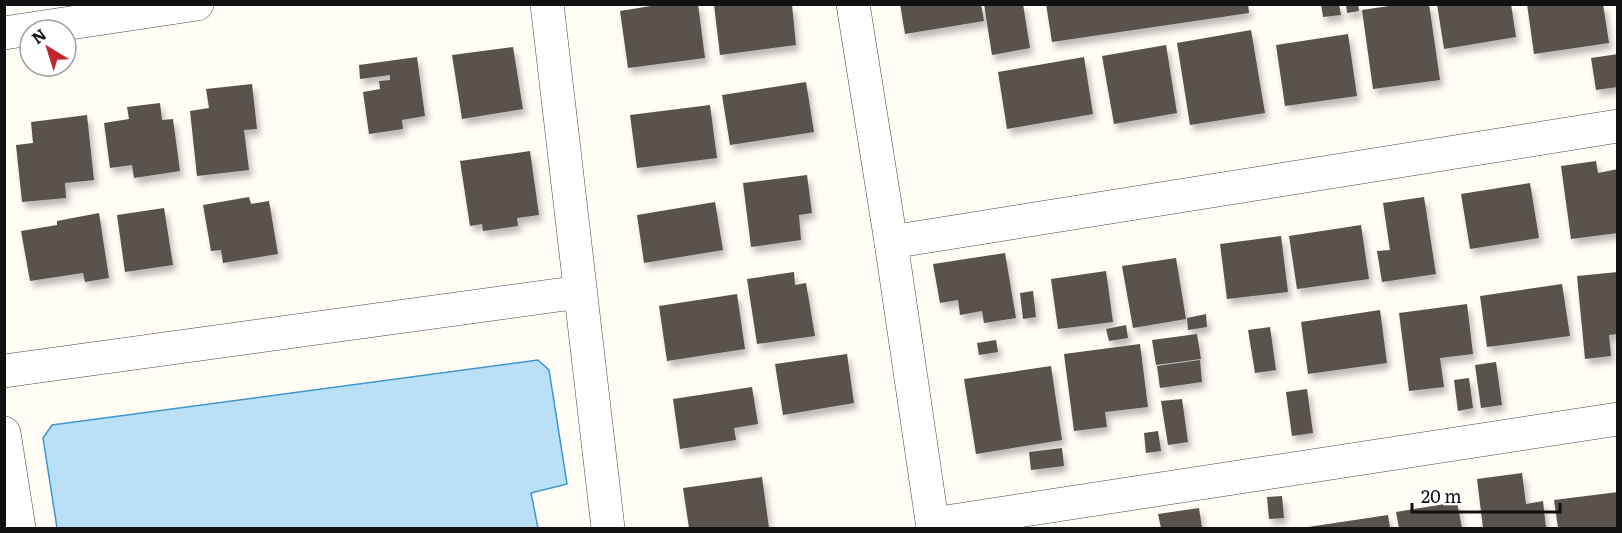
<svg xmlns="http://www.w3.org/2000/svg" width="1622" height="533" font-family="Literata,serif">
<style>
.water{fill:#b9e0f7;stroke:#3f96cf;stroke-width:1.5}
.building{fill:#5a524d;filter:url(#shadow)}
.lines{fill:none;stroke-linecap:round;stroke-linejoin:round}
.minor-casing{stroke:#444;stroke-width:34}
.tertiary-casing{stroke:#444;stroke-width:34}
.minor{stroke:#fff;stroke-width:33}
.tertiary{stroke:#fff;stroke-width:33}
</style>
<defs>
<filter id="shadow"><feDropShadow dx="3.5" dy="6" stdDeviation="3" flood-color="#0004"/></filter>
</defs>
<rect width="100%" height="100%" fill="#fffdf5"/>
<!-- water -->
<polygon class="water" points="538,360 549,370 567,484 531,493 538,528 57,528 43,438 52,425"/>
<!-- building -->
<g class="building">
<polygon points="663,4 698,4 705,58 628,68 620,11"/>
<polygon points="900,4 981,4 984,21 905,34"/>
<polygon points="984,4 1023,4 1030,48 992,55"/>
<polygon points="1046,4 1248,4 1249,13 1052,42"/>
<polygon points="1321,4 1339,4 1341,15 1323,17"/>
<polygon points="1346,4 1358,4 1359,11 1347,13"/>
<polygon points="1402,4 1429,4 1440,80 1373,89 1362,10"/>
<polygon points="1437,4 1511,4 1516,37 1444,49"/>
<polygon points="1527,4 1603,4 1609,43 1534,54"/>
<polygon points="714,5 792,5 796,45 720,55"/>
<polygon points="1251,30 1265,113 1190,125 1177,43"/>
<polygon points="1348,34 1357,96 1285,106 1276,45"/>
<polygon points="1166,45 1177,113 1114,124 1102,56"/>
<polygon points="513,47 523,109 462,119 452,55"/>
<polygon points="1618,54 1618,87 1596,90 1591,58"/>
<polygon points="417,57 425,116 402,120 403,129 369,134 363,92 380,89 379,81 390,80 390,75 360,79 359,65"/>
<polygon points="1084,57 1093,114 1007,129 998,72"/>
<polygon points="806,82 814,132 730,145 722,95"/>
<polygon points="252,84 257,129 244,130 249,170 197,176 190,111 209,108 206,89"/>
<polygon points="160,103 162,120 173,119 180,171 134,178 132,165 110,168 104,123 129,119 127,107"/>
<polygon points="710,105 717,158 637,168 630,115"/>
<polygon points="87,115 94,180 65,183 66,198 22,202 16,145 33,143 31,122"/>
<polygon points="530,151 539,215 517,218 518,226 483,231 482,224 470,226 460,161"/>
<polygon points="1596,161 1598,173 1618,169 1618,233 1571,239 1561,166"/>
<polygon points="807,175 812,213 799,215 801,240 751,247 743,183"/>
<polygon points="1530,183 1539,238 1470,249 1461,194"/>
<polygon points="249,197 251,204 269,201 278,254 223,263 221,250 211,251 203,205"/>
<polygon points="1424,197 1436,274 1382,282 1377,251 1390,250 1383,203"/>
<polygon points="715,202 723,250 644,263 637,215"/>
<polygon points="164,208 173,265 125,272 117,215"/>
<polygon points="99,213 109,278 85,282 83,273 30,281 21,231 57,225 57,221"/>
<polygon points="1361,225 1369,279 1297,289 1289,236"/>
<polygon points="1281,236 1288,292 1227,299 1220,244"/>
<polygon points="1005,253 1016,318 984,323 982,311 960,315 958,300 940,303 933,264"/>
<polygon points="1176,258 1186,319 1133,328 1122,266"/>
<polygon points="1106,271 1113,322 1058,329 1051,279"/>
<polygon points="794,272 795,285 806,283 815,336 757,344 747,279"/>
<polygon points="1618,272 1618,334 1609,335 1611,356 1585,359 1577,276"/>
<polygon points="1562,284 1570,336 1487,347 1480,296"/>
<polygon points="1033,291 1036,317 1023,319 1020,293"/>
<polygon points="737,294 745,349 667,361 659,306"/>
<polygon points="1467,304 1473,354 1440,358 1444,387 1409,391 1399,313"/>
<polygon points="1380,310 1387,363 1308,374 1301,322"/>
<polygon points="1206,314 1207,327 1188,330 1187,318"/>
<polygon points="1126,325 1128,338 1109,341 1106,329"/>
<polygon points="1270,327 1276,370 1255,373 1248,330"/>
<polygon points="1197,334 1201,359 1156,365 1152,340"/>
<polygon points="996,340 998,352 979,355 977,343"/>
<polygon points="1140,344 1148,407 1105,412 1107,427 1074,431 1064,354"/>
<polygon points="847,354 854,403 783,415 775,364"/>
<polygon points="1200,360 1202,382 1160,388 1157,366"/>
<polygon points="1496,362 1502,405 1481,408 1475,365"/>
<polygon points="1051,366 1062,440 976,454 964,379"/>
<polygon points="1469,378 1473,408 1458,411 1454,380"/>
<polygon points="752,387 758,424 734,428 736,440 680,449 673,399"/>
<polygon points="1307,389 1313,433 1292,436 1286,392"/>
<polygon points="1182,399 1188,442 1168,445 1161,401"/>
<polygon points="1158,431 1161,451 1146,453 1144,433"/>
<polygon points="1062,448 1064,466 1031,470 1029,452"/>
<polygon points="1522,473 1526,504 1543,501 1546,528 1483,528 1477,479"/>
<polygon points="762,477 769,528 689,528 683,488"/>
<polygon points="1618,492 1618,528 1558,528 1554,500"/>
<polygon points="1282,496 1284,518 1269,519 1267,497"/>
<polygon points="1457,502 1462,528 1399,528 1396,512"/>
<polygon points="1199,508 1202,528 1161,528 1158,514"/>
<polygon points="1388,515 1390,528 1308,528 1308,527"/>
</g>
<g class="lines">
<!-- minor casing -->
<g class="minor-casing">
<g id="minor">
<polyline points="547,4 608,528"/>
<polyline points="853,4 891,242 933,528"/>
<polyline points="891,242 1618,126"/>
<polyline points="4,371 580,292"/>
<polyline points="933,524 1618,419"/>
</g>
</g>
<!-- tertiary casing -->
<g class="tertiary-casing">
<g id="tertiary">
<polyline points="4,33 197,4"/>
<polyline points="4,433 19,528"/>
</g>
</g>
<!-- minor -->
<use href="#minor" class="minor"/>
<!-- tertiary -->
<use href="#tertiary" class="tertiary"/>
</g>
<!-- border -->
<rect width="1622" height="533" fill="none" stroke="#111111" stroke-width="12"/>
<!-- north arrow -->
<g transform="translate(48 48) rotate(322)"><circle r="28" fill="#ffffff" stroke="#a0a0a0" stroke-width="1.5"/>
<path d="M0-4.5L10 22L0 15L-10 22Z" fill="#c4262e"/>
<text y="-9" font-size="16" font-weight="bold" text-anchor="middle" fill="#111111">N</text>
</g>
<!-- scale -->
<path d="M1412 503v9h148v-9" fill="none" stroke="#111111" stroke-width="3"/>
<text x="1421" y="503" font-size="18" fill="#111111" stroke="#ffffff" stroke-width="4.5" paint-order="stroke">20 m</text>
</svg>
